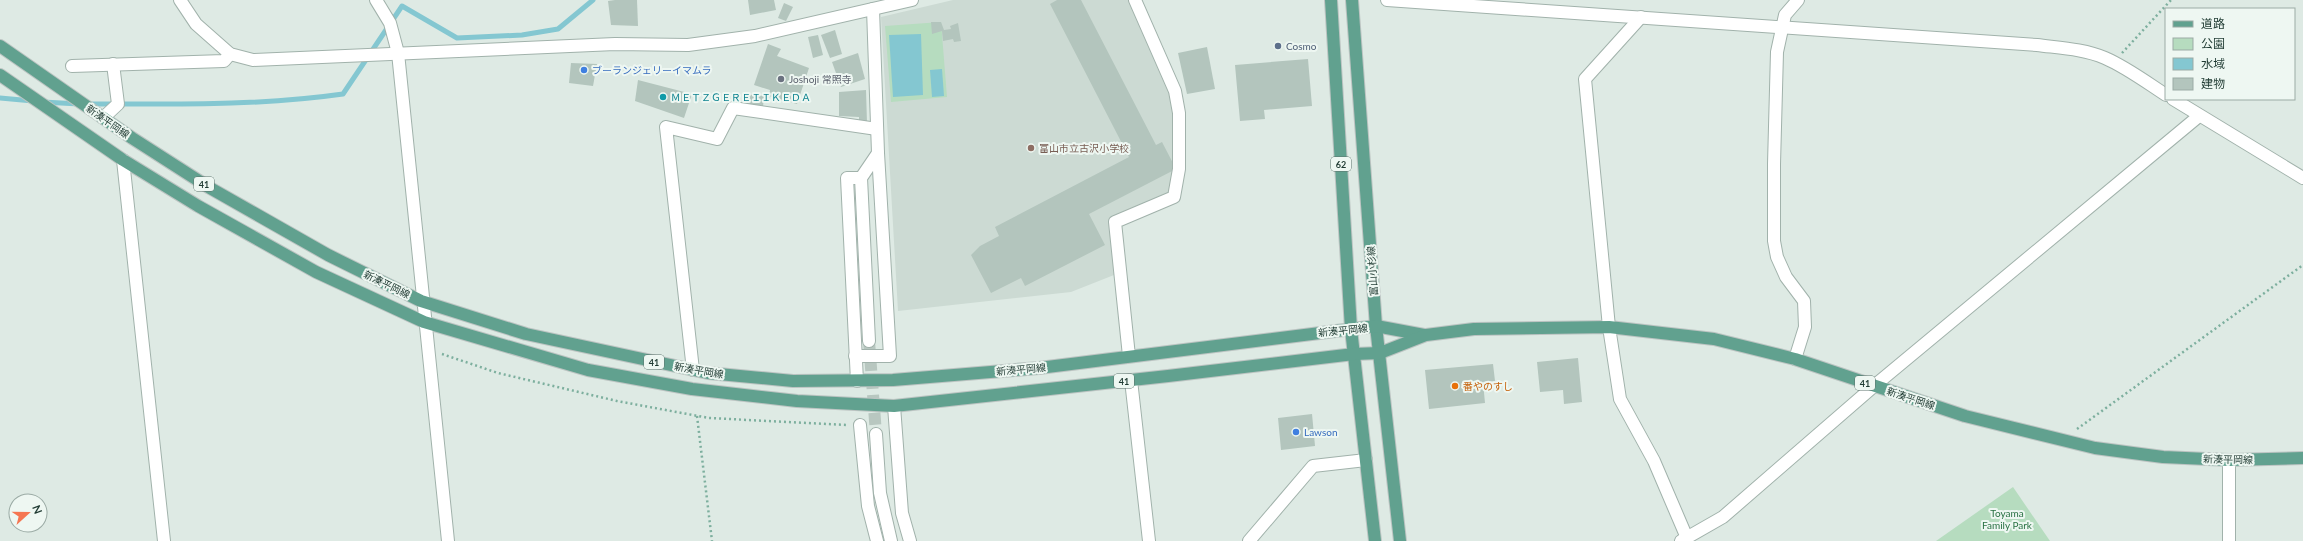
<svg xmlns="http://www.w3.org/2000/svg" width="2303" height="541" font-family="Lato,'Noto Sans JP',sans-serif">
<style>
.built{fill:#ccdad3}
.green{fill:#b6dcbf}
.water{fill:#84c7d1}
.lines{fill:none;stroke-linecap:round;stroke-linejoin:round}
.stream{stroke:#84c7d1;stroke-width:5}
.building{fill:#b3c5bd}
.minor-tunnel{stroke:#b8c7c0;stroke-width:12;stroke-dasharray:12 6;stroke-linecap:butt}
.minor-casing{stroke:#a1b2ab;stroke-width:14}
.tertiary-casing{stroke:#a1b2ab;stroke-width:14}
.primary-casing{stroke:#bcc4c2;stroke-width:14}
.path{stroke:#7daf9e;stroke-width:2.5;stroke-dasharray:2 3;stroke-linecap:butt}
.minor{stroke:#fff;stroke-width:12}
.tertiary{stroke:#fff;stroke-width:12}
.primary{stroke:#61a18f;stroke-width:12}
.service-dot{fill:#5c6f8a;stroke:#eef7f2;stroke-width:1.5}
.shop-dot{fill:#3f7fe0;stroke:#eef7f2;stroke-width:1.5}
.worship-dot{fill:#6b7280;stroke:#eef7f2;stroke-width:1.5}
.culture-dot{fill:#0f9aa8;stroke:#eef7f2;stroke-width:1.5}
.education-dot{fill:#8d6e63;stroke:#eef7f2;stroke-width:1.5}
.food-dot{fill:#e8710a;stroke:#eef7f2;stroke-width:1.5}
.labels{text-anchor:middle;dominant-baseline:central;stroke-width:4;stroke-linejoin:round;paint-order:stroke}
.shield{fill:#eef7f2;stroke:#5d736c;stroke-width:1}
.shield-label{font-size:9px;font-weight:bold;fill:#1f3a32}
.service-label{font-size:10px;fill:#4e5e75;stroke:#eef7f2;text-anchor:start}
.shop-label{font-size:10px;fill:#366cbe;stroke:#eef7f2;text-anchor:start}
.worship-label{font-size:10px;fill:#5b616d;stroke:#eef7f2;text-anchor:start}
.culture-label{font-size:10px;fill:#0d838f;stroke:#eef7f2;text-anchor:start}
.street-label{font-size:10px;fill:#1f3a32;stroke:#eef7f2}
.education-label{font-size:10px;fill:#785e54;stroke:#eef7f2;text-anchor:start}
.food-label{font-size:10px;fill:#c56008;stroke:#eef7f2;text-anchor:start}
.park-label{font-size:10px;fill:#297143;stroke:#eef7f2}
</style>
<rect width="100%" height="100%" fill="#deeae4"/>
<!-- built -->
<polygon class="built" points="953,0 1131,0 1177,106 1172,191 1110,217 1114,275 1071,292 898,311 881,17"/>
<!-- green -->
<g class="green">
<polygon points="941,22 947,97 891,102 885,26"/>
<polygon points="2013,487 2050,541 1936,541"/>
</g>
<!-- water -->
<g class="water">
<polygon points="921,34 923,95 893,97 889,35"/>
<polygon points="942,69 944,96 932,97 930,70"/>
</g>
<g class="lines">
<!-- stream -->
<g class="stream">
<polyline points="0,98 33,101"/>
<polyline points="43,102 79,104"/>
<path d="M87 104C172 104 259 106 343 94L402 6 457 38 522 35 558 29 593 0"/>
</g>
</g>
<!-- building -->
<g class="building">
<polygon points="615,0 637,0 638,26 611,25 608,1"/>
<polygon points="748,0 774,0 776,10 750,15"/>
<polygon points="1057,0 1081,0 1156,145 1162,142 1176,169 1089,214 1105,245 1025,286 1021,278 991,293 971,255 980,246 999,236 995,227 1129,157 1050,4"/>
<polygon points="784,3 793,7 786,21 778,18"/>
<polygon points="931,22 941,22 944,30 951,29 950,26 958,23 961,41 954,42 953,39 943,41 942,31 932,34"/>
<polygon points="835,30 842,54 830,58 821,35"/>
<polygon points="818,35 823,55 813,58 808,37"/>
<polygon points="768,44 781,49 777,56 809,68 797,104 769,96 770,90 754,85"/>
<polygon points="1207,47 1215,89 1187,94 1178,53"/>
<polygon points="858,53 865,79 841,87 832,62"/>
<polygon points="1308,59 1312,106 1264,110 1265,119 1240,121 1235,65"/>
<polygon points="571,63 597,64 593,86 569,83"/>
<polygon points="638,80 692,94 684,118 635,101"/>
<polygon points="866,90 867,123 859,121 859,117 839,116 839,92"/>
<polygon points="746,94 764,96 763,107 744,104"/>
<polygon points="1578,358 1582,402 1564,404 1563,390 1540,392 1537,362"/>
<polygon points="1493,364 1495,381 1483,382 1485,403 1429,409 1425,370"/>
<polygon points="1312,414 1315,446 1281,450 1278,418"/>
</g>
<g class="lines">
<!-- minor-tunnel -->
<polyline class="minor-tunnel" points="869,341 876,434"/>
<!-- minor casing -->
<g class="minor-casing">
<g id="minor">
<polyline points="376,0 390,23 398,53 448,541"/>
<polyline points="1641,17 1585,79 1609,327 1620,399 1654,461 1687,538"/>
<polyline points="72,66 224,61 230,54"/>
<polyline points="103,118 118,104 113,64"/>
<polyline points="123,160 164,541"/>
<polyline points="869,341 861,178 878,153"/>
<polyline points="855,356 890,356 878,153 873,9"/>
<polyline points="1129,356 1115,222 1174,197 1179,169 1179,113 1175,91 1135,0"/>
<polyline points="1795,359 1805,327 1804,301 1786,277 1777,257 1774,241 1774,164 1777,52 1785,15 1798,0"/>
<polyline points="693,370 666,127 717,139 733,108 877,129"/>
<polyline points="1131,380 1149,541"/>
<polyline points="857,381 847,178 861,178"/>
<polyline points="894,406 902,513 910,541"/>
<polyline points="860,425 868,506 877,541"/>
<polyline points="876,434 880,493 891,541"/>
<polyline points="1249,541 1313,466 1366,460"/>
<polyline points="1681,541 1723,517 1874,386 2199,116"/>
</g>
</g>
<!-- tertiary casing -->
<g class="tertiary-casing">
<g id="tertiary">
<polyline points="180,0 196,24 230,54 253,60 615,44 688,45 755,36 912,0"/>
<path d="M1387 0 2037 45C2060 48 2084 49 2105 58 2126 67 2146 82 2166 95"/>
<polyline points="2173,99 2303,178"/>
<polyline points="2229,460 2229,541"/>
</g>
</g>
<!-- primary casing -->
<g class="primary-casing">
<g id="primary">
<polyline points="1331,0 1351,329 1375,541"/>
<polyline points="1352,0 1376,326 1400,541"/>
<polyline points="0,46 132,138 210,188 328,255 421,301 526,334 708,373 793,381 893,380 1039,368 1376,326 1424,335"/>
<polyline points="0,75 123,160 198,206 316,272 424,322 588,370 692,389 797,401 894,406 1168,376 1354,354 1380,353 1426,335 1474,329 1609,327 1714,339 1795,359 1965,416 2095,448 2163,457 2229,460 2303,458"/>
</g>
</g>
<!-- path -->
<g class="path">
<polyline points="2122,53 2171,0"/>
<polyline points="442,354 498,373 617,401 709,418 847,425"/>
<polyline points="697,416 712,541"/>
<polyline points="2077,429 2303,265"/>
</g>
<!-- minor -->
<use href="#minor" class="minor"/>
<!-- tertiary -->
<use href="#tertiary" class="tertiary"/>
<!-- primary -->
<use href="#primary" class="primary"/>
</g>
<!-- markers -->
<circle class="service-dot" cx="1278" cy="46" r="4"/>
<g class="shop-dot">
<circle cx="584" cy="70" r="4"/>
<circle cx="1296" cy="432" r="4"/>
</g>
<circle class="worship-dot" cx="781" cy="79" r="4"/>
<circle class="culture-dot" cx="663" cy="97" r="4"/>
<circle class="education-dot" cx="1031" cy="148" r="4"/>
<circle class="food-dot" cx="1455" cy="386" r="4"/>
<g class="labels">
<!-- shield labels -->
<g class="shield">
<rect x="1331" y="157" width="20" height="14" rx="3"/>
<rect x="194" y="177" width="20" height="14" rx="3"/>
<rect x="644" y="355" width="20" height="14" rx="3"/>
<rect x="1114" y="374" width="20" height="14" rx="3"/>
<rect x="1855" y="376" width="20" height="14" rx="3"/>
</g>
<g class="shield-label">
<text x="1341" y="164">62</text>
<text x="204" y="184">41</text>
<text x="654" y="362">41</text>
<text x="1124" y="381">41</text>
<text x="1865" y="383">41</text>
</g>
<!-- service labels -->
<g class="service-label">
<text x="1286" y="46">Cosmo</text>
</g>
<!-- shop labels -->
<g class="shop-label">
<text x="592" y="70">ブーランジェリーイマムラ</text>
<text x="1304" y="432">Lawson</text>
</g>
<!-- worship labels -->
<g class="worship-label">
<text x="789" y="79">Joshoji 常照寺</text>
</g>
<!-- culture labels -->
<g class="culture-label">
<text x="671" y="97">ＭＥＴＺＧＥＲＥＩＩＫＥＤＡ</text>
</g>
<!-- street labels -->
<g class="street-label">
<text transform="translate(108 121) rotate(35)">新湊平岡線</text>
<text transform="translate(1372 271) rotate(-94)">富山小杉線</text>
<text transform="translate(387 284) rotate(26)">新湊平岡線</text>
<text transform="translate(1343 330) rotate(-6)">新湊平岡線</text>
<text transform="translate(1021 369) rotate(-5)">新湊平岡線</text>
<text transform="translate(699 370) rotate(10)">新湊平岡線</text>
<text transform="translate(1911 398) rotate(18)">新湊平岡線</text>
<text transform="translate(2228 459) rotate(1)">新湊平岡線</text>
</g>
<!-- education labels -->
<g class="education-label">
<text x="1039" y="148">富山市立古沢小学校</text>
</g>
<!-- food labels -->
<g class="food-label">
<text x="1463" y="386">番やのすし</text>
</g>
<!-- park labels -->
<g class="park-label">
<text x="2007" y="513">Toyama<tspan x="2007" dy="12">Family Park</tspan></text>
</g>
</g>
<!-- legend -->
<rect x="2165" y="8" width="130" height="92" fill="#eef7f2" stroke="#9baba5"/>
<rect x="2173" y="21" width="20" height="6" fill="#61a18f" stroke="#9baba5"/>
<text x="2201" y="28" font-size="12" fill="#1f3a32">道路</text>
<rect x="2173" y="38" width="20" height="12" fill="#b6dcbf" stroke="#9baba5"/>
<text x="2201" y="48" font-size="12" fill="#1f3a32">公園</text>
<rect x="2173" y="58" width="20" height="12" fill="#84c7d1" stroke="#9baba5"/>
<text x="2201" y="68" font-size="12" fill="#1f3a32">水域</text>
<rect x="2173" y="78" width="20" height="12" fill="#b3c5bd" stroke="#9baba5"/>
<text x="2201" y="88" font-size="12" fill="#1f3a32">建物</text>
<!-- north arrow -->
<g transform="translate(28 513) rotate(69)"><circle r="19" fill="#eef7f2" stroke="#9baba5"/>
<path d="M0-3L7 15L0 10L-7 15Z" fill="#f57651"/>
<text y="-6" font-size="11" font-weight="bold" text-anchor="middle" fill="#1f3a32">N</text>
</g>
</svg>
